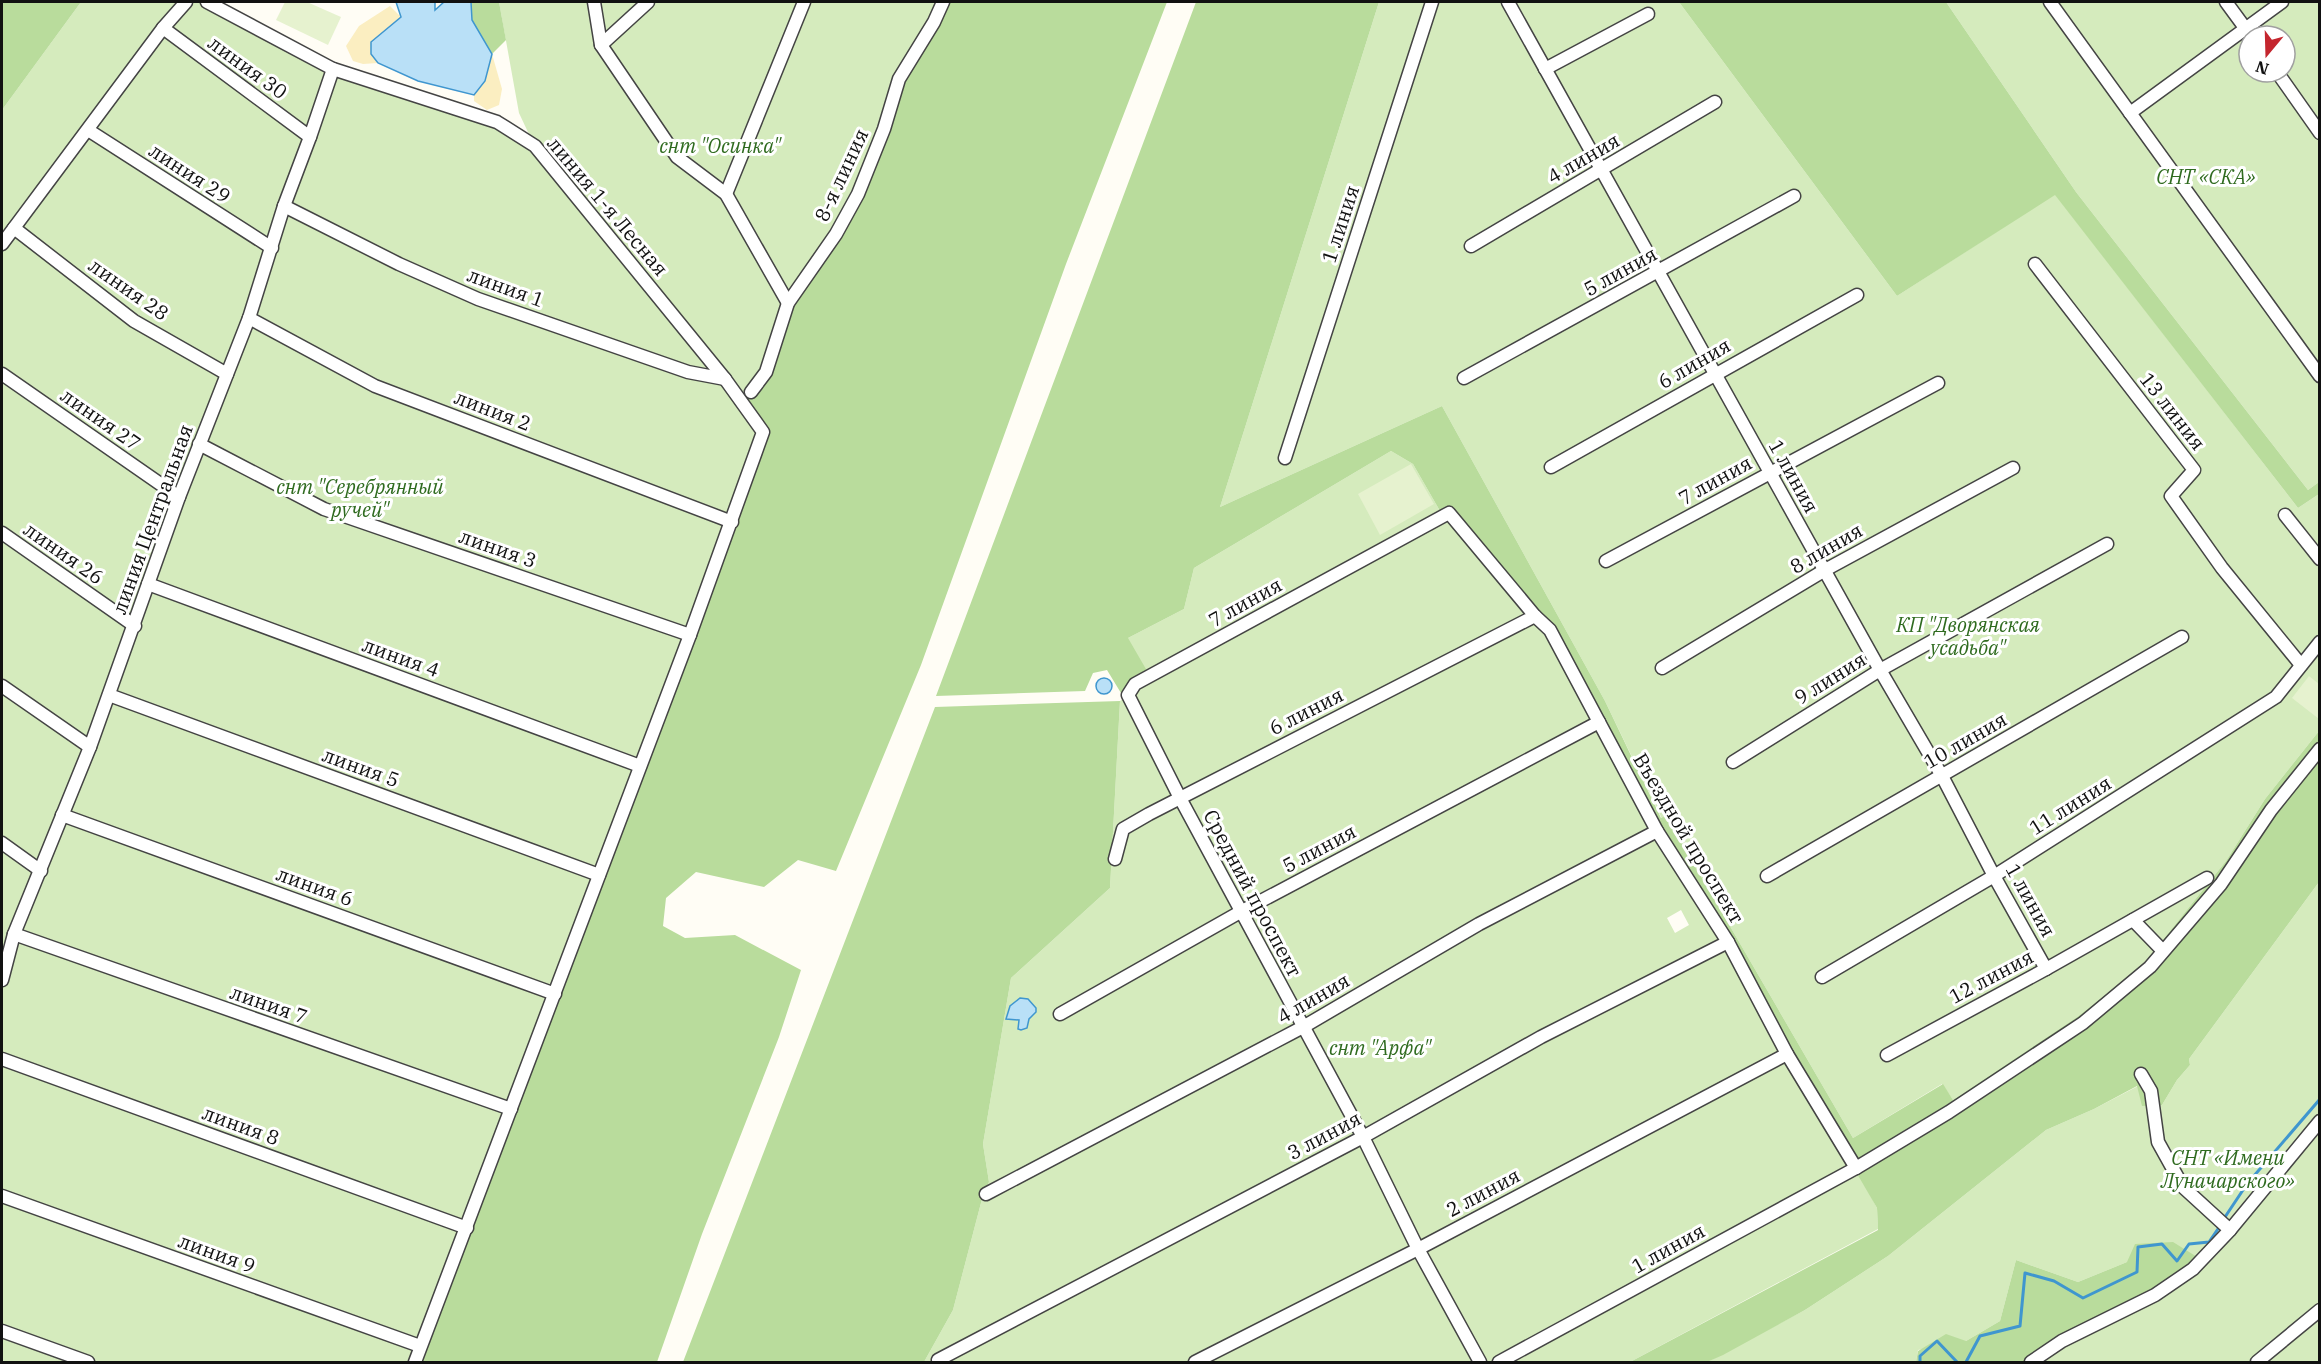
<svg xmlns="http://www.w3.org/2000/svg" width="2321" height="1364" font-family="'IBM Plex Serif',serif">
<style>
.green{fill:#d5ebbd;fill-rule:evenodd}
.forest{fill:#b9dc9c}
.sand{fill:#fbeec1}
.pitch{fill:#e6f2cf}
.water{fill:#b9e0f7;stroke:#3f96cf;stroke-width:1.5}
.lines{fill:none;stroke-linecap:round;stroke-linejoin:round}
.stream{stroke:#3f96cf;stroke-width:3}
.street-casing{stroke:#444;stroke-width:15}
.street{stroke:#fff;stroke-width:12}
.labels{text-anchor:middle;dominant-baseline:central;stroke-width:6;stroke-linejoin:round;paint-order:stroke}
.street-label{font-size:20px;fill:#111;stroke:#fff}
.park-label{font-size:20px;font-style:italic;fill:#2f6b1f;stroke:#fff}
</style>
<rect width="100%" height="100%" fill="#fffdf5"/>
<!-- green -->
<g class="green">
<polygon points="81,2 208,2 333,69 497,122 534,145 519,113 499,2 942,2 869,169 766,372 743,404 763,432 415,1362 2,1362 2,110"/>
<polygon points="1379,2 1679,2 1897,296 2055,194 2298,508 2319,494 2319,731 2265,799 2226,861 2142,966 2077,1017 1953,1100 1942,1084 1853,1138 1681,842 1679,811 1662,819 1605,701 1442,406 1220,507"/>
<path d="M1946 2H2319V482L2308 490 2076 192ZM2249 36H2285V72H2249Z"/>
<path d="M1391 451 1413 464 1440 511 1552 634 1861 1178 1877 1208 1878 1229 1630 1362H924L953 1310 982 1199 989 1182 983 1144 1011 978 1110 888 1120 701 1124 698 1128 638 1184 609 1194 568ZM1681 910 1689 925 1675 933 1667 918ZM1036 1012 1018 1028 1019 1020 1006 1018Z"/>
<polygon points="2319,882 2319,1362 2031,1362 2127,1262 2078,1282 2016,1260 2000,1321 1966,1341 1918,1350 1916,1362 1707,1362 1805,1310 1888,1256 2046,1130 2094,1109 2138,1086 2162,1105 2177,1080 2190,1065 2189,1059"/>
</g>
<!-- forest -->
<g class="forest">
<polygon points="2,2 81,2 2,110"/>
<polygon points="471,2 499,2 506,40 492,54 472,20"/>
<polygon points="942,2 1167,2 1066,264 921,665 836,871 798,860 764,887 696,872 666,898 663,926 685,938 735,935 801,970 779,1037 702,1234 657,1362 415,1362 763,432 743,404 766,372 788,303 836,234 899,79"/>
<polygon points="1196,2 1379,2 1220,507 1442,406 1605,701 1661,818 1679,811 1691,835 1681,842 1853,1138 1943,1084 1953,1100 2077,1017 2142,966 2226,861 2265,799 2319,731 2319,882 2189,1059 2190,1065 2177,1080 2162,1105 2142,1106 2137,1086 2094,1109 2046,1130 1888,1256 1805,1310 1723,1355 1707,1362 1630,1362 1878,1230 1877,1208 1650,818 1552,634 1440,511 1413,464 1391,451 1194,568 1184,609 1128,638 1150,676 1124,698 1107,670 1093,673 1085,691 936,696"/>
<polygon points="1679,2 1946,2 2076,192 2308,490 2319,482 2319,494 2298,508 2055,195 1897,296"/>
<polygon points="1120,701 1110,888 1011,978 983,1144 989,1182 982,1199 953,1310 924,1362 683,1362 935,707"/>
<polygon points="2173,1242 2202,1260 2185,1274 2031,1362 1916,1362 1918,1351 1946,1334 1966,1341 2000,1321 2016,1260 2078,1282 2127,1262 2135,1244"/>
</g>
<!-- sand -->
<g class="sand">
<polygon points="390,6 401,17 371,42 371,54 378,63 363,64 353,61 346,46 359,26"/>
<polygon points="492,54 502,89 499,105 487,110 474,101 474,95 485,81"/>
</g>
<!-- pitch -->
<g class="pitch">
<polygon points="285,2 307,2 341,17 328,45 276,20"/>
<polygon points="1411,464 1434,504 1380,535 1358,494"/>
<polygon points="2309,676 2319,684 2319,719 2292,698"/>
</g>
<!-- water -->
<g class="water">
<polygon points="396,2 435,2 435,10 444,2 471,2 472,20 492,54 485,81 474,95 418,81 378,63 371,54 371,42 401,17"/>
<circle cx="1104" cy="686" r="8"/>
<polygon points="1020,998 1028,999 1036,1008 1036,1012 1029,1019 1027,1028 1021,1030 1018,1029 1019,1020 1006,1019 1010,1006"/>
</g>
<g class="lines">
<!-- stream -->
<g class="stream">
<polyline points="2223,1220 2247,1184 2320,1099"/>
<polyline points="1920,1362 1920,1356 1937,1341 1957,1362"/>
<polyline points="1966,1362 1980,1336 2020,1326 2025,1273 2054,1281 2083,1298 2137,1272 2138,1247 2162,1244 2177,1261 2189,1244 2209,1242 2220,1226"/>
</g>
<!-- street casing -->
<g class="street-casing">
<g id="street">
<polyline points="207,2 333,69 497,122 535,146 725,379 763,432 690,635 415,1362"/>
<polyline points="594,2 601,45 677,157 726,194 788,303"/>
<polyline points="1508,2 1880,670 1942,776 1994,876 2046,969"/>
<polyline points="2050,2 2320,376"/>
<polyline points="2226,2 2251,36"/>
<polyline points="163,28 310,137"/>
<polyline points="601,45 648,2"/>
<polyline points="1545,69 1648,14"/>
<polyline points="2277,72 2320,133"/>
<polyline points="2130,113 2282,2"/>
<polyline points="88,130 272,248"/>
<polyline points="726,194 804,2"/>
<polyline points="284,206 399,264 478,299 688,372 725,379"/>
<polyline points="14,228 134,321 227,374"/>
<polyline points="2,244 163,28 186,2"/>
<polyline points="1471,246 1715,102"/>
<polyline points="2035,264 2194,470 2171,496 2222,568 2301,665"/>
<polyline points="249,318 375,386 732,522"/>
<polyline points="2,374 179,497"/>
<polyline points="1464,378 1794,196"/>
<polyline points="751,392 766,372 788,303 836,234 858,194 884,129 899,79 934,22 943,2"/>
<polyline points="199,444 324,509 690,635"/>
<polyline points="1285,458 1432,2"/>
<polyline points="1551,467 1857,295"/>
<polyline points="2285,515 2320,559"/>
<polyline points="2,533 135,626"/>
<polyline points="1606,561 1938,383"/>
<polyline points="148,584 640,766"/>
<polyline points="1662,668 1825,570 2013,468"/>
<polyline points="2,686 90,747"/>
<polyline points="109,695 599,875"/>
<polyline points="1733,762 1880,670 2107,544"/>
<polyline points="62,815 555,994"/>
<polyline points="2,843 41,871"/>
<polyline points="1115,859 1123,829 1149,814 1535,616"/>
<polyline points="1767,876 2182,637"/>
<polyline points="2133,920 2163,951"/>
<polyline points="14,934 511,1109"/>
<polyline points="1822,977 1994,876 2276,697 2320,642"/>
<polyline points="2,980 14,934 90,747 179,497 249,318 284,206 310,137 333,69"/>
<polyline points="1060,1014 1242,911 1599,722"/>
<polyline points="1887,1055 2046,969 2207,878"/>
<polyline points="2,1059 467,1228"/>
<polyline points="2141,1074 2151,1091 2158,1142 2183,1187 2230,1230"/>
<polyline points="986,1194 1303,1027 1479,924 1657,831"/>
<polyline points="2,1196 420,1346"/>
<polyline points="2,1331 88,1362"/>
<polyline points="938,1360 1363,1137 1541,1037 1728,942"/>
<polyline points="1195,1362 1418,1249 1787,1054"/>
<polyline points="1480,1362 1418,1249 1363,1137 1180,798 1128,695 1135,684 1449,513 1535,616 1550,630 1657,831 1728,942 1787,1054 1856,1168"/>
<polyline points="1499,1362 1856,1168 1949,1112 2083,1023 2150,967 2221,884 2271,810 2320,749"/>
<polyline points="2031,1362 2062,1341 2155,1295 2193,1269 2230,1230 2320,1121"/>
<polyline points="2257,1362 2320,1310"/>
</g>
</g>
<!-- street -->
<use href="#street" class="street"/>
</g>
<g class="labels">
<!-- street labels -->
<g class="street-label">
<text transform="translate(248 67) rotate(36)">линия 30</text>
<text transform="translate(1583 158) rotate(-30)">4 линия</text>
<text transform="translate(190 173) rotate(33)">линия 29</text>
<text transform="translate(841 175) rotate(-65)">8-я линия</text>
<text transform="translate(608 206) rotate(50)">линия 1-я Лесная</text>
<text transform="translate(1340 224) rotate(-72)">1 линия</text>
<text transform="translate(1620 271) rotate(-29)">5 линия</text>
<text transform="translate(506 287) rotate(20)">линия 1</text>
<text transform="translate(129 289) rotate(35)">линия 28</text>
<text transform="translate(1694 363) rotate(-30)">6 линия</text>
<text transform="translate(493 410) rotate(21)">линия 2</text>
<text transform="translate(2173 411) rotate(52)">13 линия</text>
<text transform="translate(101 419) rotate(35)">линия 27</text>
<text transform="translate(1794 476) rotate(61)">1 линия</text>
<text transform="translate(1715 480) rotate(-29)">7 линия</text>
<text transform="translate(152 519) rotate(-70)">линия Центральная</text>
<text transform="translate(498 548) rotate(19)">линия 3</text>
<text transform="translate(1826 548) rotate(-30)">8 линия</text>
<text transform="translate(64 553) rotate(35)">линия 26</text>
<text transform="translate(1245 602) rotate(-29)">7 линия</text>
<text transform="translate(401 657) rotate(20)">линия 4</text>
<text transform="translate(1830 678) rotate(-32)">9 линия</text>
<text transform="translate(1306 711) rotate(-27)">6 линия</text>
<text transform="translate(1965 740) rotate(-30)">10 линия</text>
<text transform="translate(361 767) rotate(20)">линия 5</text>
<text transform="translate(2070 805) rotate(-32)">11 линия</text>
<text transform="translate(1689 838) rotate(59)">Въездной проспект</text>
<text transform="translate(1319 848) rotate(-28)">5 линия</text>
<text transform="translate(315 886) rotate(20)">линия 6</text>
<text transform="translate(1253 893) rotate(62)">Средний проспект</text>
<text transform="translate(2031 900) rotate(61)">1 линия</text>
<text transform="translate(1991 976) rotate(-28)">12 линия</text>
<text transform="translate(1313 998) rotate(-30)">4 линия</text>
<text transform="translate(269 1004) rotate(19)">линия 7</text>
<text transform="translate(241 1125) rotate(20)">линия 8</text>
<text transform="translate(1324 1135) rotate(-28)">3 линия</text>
<text transform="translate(1483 1192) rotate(-28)">2 линия</text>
<text transform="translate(1668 1248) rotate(-29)">1 линия</text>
<text transform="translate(217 1253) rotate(20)">линия 9</text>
</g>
<!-- park labels -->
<g class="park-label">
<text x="720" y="145">снт "Осинка"</text>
<text x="2206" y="176">СНТ «СКА»</text>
<text x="360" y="486">снт "Серебрянный<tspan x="360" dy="23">ручей"</tspan></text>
<text x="1968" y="624">КП "Дворянская<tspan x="1968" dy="23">усадьба"</tspan></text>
<text x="1380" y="1047">снт "Арфа"</text>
<text x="2228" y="1157">СНТ «Имени<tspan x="2228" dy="23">Луначарского»</tspan></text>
</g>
</g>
<!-- border -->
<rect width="2321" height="1364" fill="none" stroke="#111111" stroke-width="6"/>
<!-- north arrow -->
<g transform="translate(2267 54) rotate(199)"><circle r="28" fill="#ffffff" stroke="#a0a0a0" stroke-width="1.5"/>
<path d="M0-4.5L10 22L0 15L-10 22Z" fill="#c4262e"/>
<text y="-9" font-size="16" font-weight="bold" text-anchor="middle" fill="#111111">N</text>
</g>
</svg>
